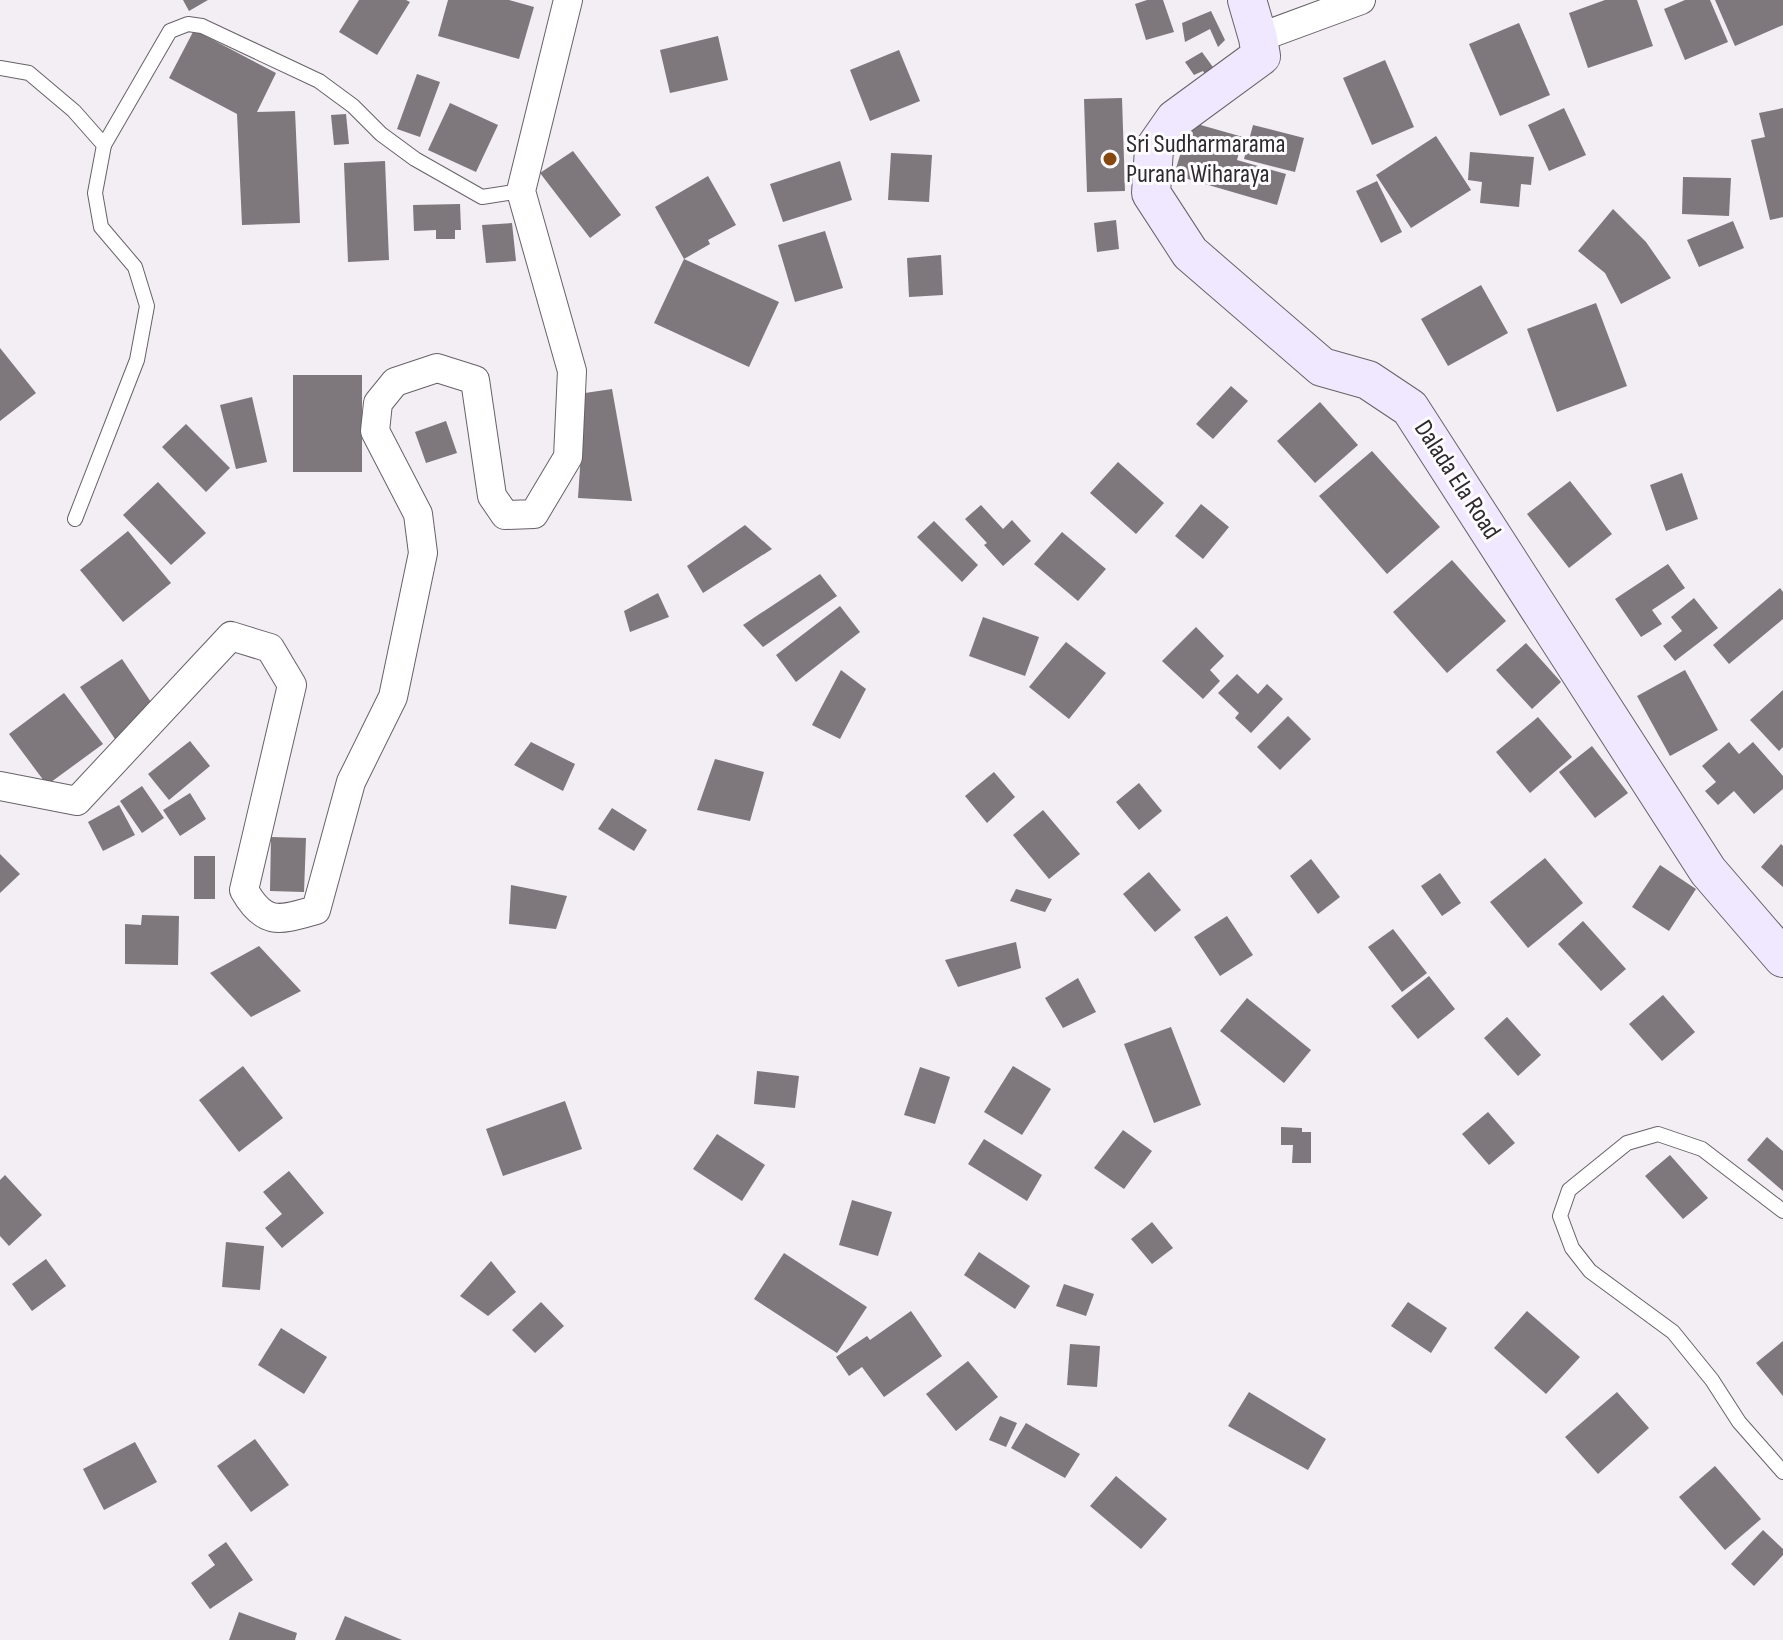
<svg xmlns="http://www.w3.org/2000/svg" width="1783" height="1640" font-family="'Sofia Sans Condensed',sans-serif">
<style>
.building{fill:#7e777c}
.lines{fill:none;stroke-linecap:round;stroke-linejoin:round}
.lane-casing{stroke:#676268;stroke-width:16}
.street-casing{stroke:#676268;stroke-width:30}
.secondary-casing{stroke:#676268;stroke-width:40}
.lane{stroke:#fff;stroke-width:14}
.street{stroke:#fff;stroke-width:28}
.secondary{stroke:#f0e8fe;stroke-width:38}
.poi-dot{fill:#874710;stroke:#fefcfe;stroke-width:3}
.labels{text-anchor:middle;dominant-baseline:central;stroke-width:6;stroke-linejoin:round;paint-order:stroke}
.poi-label{font-size:26px;fill:#2c2a2d;stroke:#fefcfe;text-anchor:start}
.street-label{font-size:26px;fill:#2c2a2d;stroke:#fefcfe}
</style>
<rect width="100%" height="100%" fill="#f3edf4"/>
<!-- building -->
<g class="building">
<polygon points="183,0 208,0 189,11"/>
<polygon points="359,0 406,0 410,2 377,55 339,32"/>
<polygon points="448,0 509,0 534,7 519,59 438,36"/>
<polygon points="1147,0 1163,0 1174,32 1146,40 1135,4"/>
<polygon points="1605,0 1637,0 1653,46 1588,68 1569,13"/>
<polygon points="1685,0 1710,0 1728,42 1685,60 1664,9"/>
<polygon points="1715,0 1783,0 1783,25 1735,46"/>
<polygon points="1211,11 1225,40 1218,47 1210,29 1185,42 1182,23"/>
<polygon points="1519,23 1550,95 1500,116 1469,44"/>
<polygon points="194,30 276,73 257,112 295,111 300,223 242,225 237,114 169,78"/>
<polygon points="718,36 728,80 670,93 660,50"/>
<polygon points="899,50 920,101 870,121 850,70"/>
<polygon points="1202,52 1218,74 1209,81 1203,71 1194,75 1185,62"/>
<polygon points="1385,60 1414,127 1372,145 1343,78"/>
<polygon points="417,74 440,82 420,137 397,129"/>
<polygon points="1122,98 1125,191 1087,192 1084,99"/>
<polygon points="450,103 498,125 476,172 428,150"/>
<polygon points="1564,108 1586,155 1549,171 1528,125"/>
<polygon points="1783,108 1783,217 1770,220 1751,140 1765,137 1759,113"/>
<polygon points="346,114 349,144 334,145 331,115"/>
<polygon points="1190,122 1243,137 1237,160 1286,174 1277,205 1174,175"/>
<polygon points="1253,125 1304,138 1295,172 1244,159"/>
<polygon points="1436,136 1471,190 1411,228 1376,175"/>
<polygon points="573,151 621,215 590,238 540,173"/>
<polygon points="1470,152 1534,157 1531,185 1521,184 1519,207 1480,203 1482,182 1468,180"/>
<polygon points="891,153 932,155 929,202 888,200"/>
<polygon points="385,161 389,260 348,262 344,163"/>
<polygon points="840,161 852,200 783,222 770,184"/>
<polygon points="708,176 736,225 708,240 710,244 684,259 655,207"/>
<polygon points="1683,177 1731,178 1729,216 1682,214"/>
<polygon points="1377,181 1402,232 1381,243 1356,191"/>
<polygon points="460,204 461,230 455,230 455,239 436,239 436,230 414,231 413,205"/>
<polygon points="1613,209 1646,242 1671,278 1621,304 1605,273 1578,251"/>
<polygon points="1116,220 1119,249 1097,252 1094,223"/>
<polygon points="1733,221 1744,248 1699,267 1687,240"/>
<polygon points="512,223 516,261 486,263 482,225"/>
<polygon points="825,231 843,288 795,302 778,245"/>
<polygon points="941,255 943,295 909,297 907,258"/>
<polygon points="684,259 779,302 749,367 654,323"/>
<polygon points="1481,285 1508,333 1448,366 1421,319"/>
<polygon points="1596,303 1627,386 1557,412 1527,329"/>
<polygon points="0,348 36,393 0,421"/>
<rect x="293" y="375" width="69" height="97"/>
<polygon points="1231,386 1248,401 1213,439 1196,424"/>
<polygon points="612,389 632,501 578,498 585,393"/>
<polygon points="252,397 267,462 236,469 220,405"/>
<polygon points="1320,402 1358,445 1315,483 1277,441"/>
<polygon points="446,421 457,453 426,463 415,432"/>
<polygon points="186,424 230,468 206,492 162,447"/>
<polygon points="1372,451 1440,527 1387,574 1319,496"/>
<polygon points="1118,462 1164,503 1136,534 1090,493"/>
<polygon points="1682,473 1698,519 1666,531 1650,485"/>
<polygon points="1570,481 1612,534 1569,568 1527,514"/>
<polygon points="158,482 206,533 171,565 123,515"/>
<polygon points="1201,504 1229,527 1203,559 1175,536"/>
<polygon points="981,505 1003,529 1012,520 1031,541 1003,566 984,545 987,543 965,519"/>
<polygon points="934,521 978,565 962,582 917,537"/>
<polygon points="745,525 772,549 703,593 687,566"/>
<polygon points="128,531 171,583 123,622 80,570"/>
<polygon points="1062,532 1106,569 1078,601 1034,564"/>
<polygon points="1452,560 1506,621 1447,673 1393,612"/>
<polygon points="1668,564 1685,588 1652,610 1662,624 1641,637 1615,599"/>
<polygon points="820,574 837,596 763,647 743,625"/>
<polygon points="1780,588 1783,592 1783,619 1729,664 1713,645"/>
<polygon points="658,593 669,617 630,632 624,611"/>
<polygon points="1694,598 1718,628 1675,661 1663,646 1682,631 1671,617"/>
<polygon points="840,606 860,632 796,682 776,655"/>
<polygon points="983,617 1039,637 1025,676 969,656"/>
<polygon points="1196,627 1224,656 1210,670 1220,681 1203,699 1162,661"/>
<polygon points="1066,642 1106,673 1069,719 1029,687"/>
<polygon points="1526,643 1561,682 1532,709 1496,670"/>
<polygon points="122,659 157,711 115,739 80,687"/>
<polygon points="841,670 866,689 840,739 812,725"/>
<polygon points="1685,670 1718,730 1670,756 1637,696"/>
<polygon points="1237,674 1258,694 1267,684 1283,699 1251,733 1235,718 1239,713 1218,693"/>
<polygon points="1783,690 1783,747 1779,751 1750,720"/>
<polygon points="64,693 103,744 47,785 9,734"/>
<polygon points="1288,716 1311,739 1280,770 1257,747"/>
<polygon points="1538,717 1572,757 1530,793 1496,752"/>
<polygon points="190,741 210,766 169,800 148,774"/>
<polygon points="531,742 575,764 563,791 514,765"/>
<polygon points="1729,742 1739,754 1753,742 1783,776 1783,789 1754,814 1734,791 1718,805 1705,791 1716,782 1702,766"/>
<polygon points="1592,746 1628,793 1595,818 1559,772"/>
<polygon points="715,759 764,772 750,821 697,810"/>
<polygon points="994,772 1015,797 987,823 965,796"/>
<polygon points="1139,783 1162,811 1139,830 1116,802"/>
<polygon points="142,786 164,818 142,833 120,801"/>
<polygon points="190,793 206,819 180,836 163,810"/>
<polygon points="119,805 135,835 103,851 88,822"/>
<polygon points="612,808 647,830 634,851 598,829"/>
<polygon points="1043,810 1080,854 1049,879 1013,835"/>
<polygon points="271,837 306,838 304,892 270,891"/>
<polygon points="1781,844 1783,846 1783,887 1761,867"/>
<polygon points="0,854 20,874 0,893"/>
<rect x="194" y="856" width="21" height="43"/>
<polygon points="1545,858 1583,903 1528,948 1490,902"/>
<polygon points="1311,859 1340,897 1318,914 1290,876"/>
<polygon points="1660,865 1696,889 1669,931 1632,907"/>
<polygon points="1149,872 1181,910 1155,932 1123,894"/>
<polygon points="1440,873 1461,903 1442,916 1421,886"/>
<polygon points="511,885 567,896 556,929 509,924"/>
<polygon points="1016,889 1052,899 1045,912 1010,901"/>
<polygon points="142,915 179,916 178,965 125,964 125,924 141,925"/>
<polygon points="1227,916 1253,955 1220,976 1194,937"/>
<polygon points="1583,921 1626,969 1601,991 1558,944"/>
<polygon points="1393,929 1427,973 1402,992 1368,947"/>
<polygon points="1016,942 1021,968 958,987 945,960"/>
<polygon points="259,946 301,991 251,1017 210,973"/>
<polygon points="1429,976 1455,1009 1418,1039 1391,1006"/>
<polygon points="1078,978 1096,1012 1063,1028 1045,998"/>
<polygon points="1663,995 1695,1032 1662,1061 1629,1024"/>
<polygon points="1247,998 1311,1050 1284,1083 1220,1031"/>
<polygon points="1507,1017 1541,1055 1518,1076 1484,1038"/>
<polygon points="1171,1027 1201,1105 1154,1123 1124,1044"/>
<polygon points="243,1066 283,1118 239,1152 199,1100"/>
<polygon points="1013,1066 1051,1089 1022,1135 984,1112"/>
<polygon points="920,1067 950,1077 935,1124 904,1115"/>
<polygon points="757,1071 799,1076 795,1108 754,1104"/>
<polygon points="565,1101 582,1149 503,1176 486,1129"/>
<polygon points="1488,1112 1515,1143 1489,1165 1462,1134"/>
<polygon points="1281,1127 1302,1128 1302,1132 1311,1132 1311,1163 1292,1163 1293,1145 1281,1145"/>
<polygon points="1123,1130 1152,1151 1124,1189 1094,1168"/>
<polygon points="717,1134 765,1165 742,1201 693,1169"/>
<polygon points="1767,1137 1783,1151 1783,1191 1747,1160"/>
<polygon points="984,1139 1042,1175 1027,1201 968,1164"/>
<polygon points="1670,1155 1708,1198 1683,1219 1645,1176"/>
<polygon points="289,1171 324,1213 282,1248 265,1228 282,1214 263,1192"/>
<polygon points="5,1175 42,1215 9,1246 0,1236 0,1180"/>
<polygon points="852,1200 892,1212 878,1256 839,1245"/>
<polygon points="1152,1222 1173,1248 1152,1264 1131,1239"/>
<polygon points="226,1242 264,1246 260,1290 222,1287"/>
<polygon points="979,1252 1030,1286 1015,1309 964,1275"/>
<polygon points="784,1253 867,1307 837,1353 754,1299"/>
<polygon points="46,1259 66,1286 32,1311 12,1284"/>
<polygon points="491,1261 516,1292 488,1316 460,1296"/>
<polygon points="1064,1284 1094,1294 1086,1316 1056,1306"/>
<polygon points="541,1302 564,1326 535,1353 512,1330"/>
<polygon points="1408,1302 1447,1328 1431,1353 1391,1326"/>
<polygon points="911,1311 942,1356 884,1397 862,1367 849,1376 836,1357 867,1336 870,1340"/>
<polygon points="1527,1311 1580,1357 1546,1394 1494,1348"/>
<polygon points="281,1328 327,1357 304,1394 258,1365"/>
<polygon points="1783,1341 1783,1396 1756,1363"/>
<polygon points="1070,1344 1100,1346 1097,1387 1067,1385"/>
<polygon points="968,1361 998,1397 956,1431 926,1394"/>
<polygon points="1249,1392 1326,1439 1308,1470 1228,1426"/>
<polygon points="1617,1392 1649,1428 1598,1474 1565,1437"/>
<polygon points="1000,1416 1017,1423 1006,1447 989,1440"/>
<polygon points="1026,1423 1080,1454 1065,1478 1011,1448"/>
<polygon points="255,1439 289,1485 251,1512 217,1466"/>
<polygon points="135,1442 157,1482 104,1510 83,1469"/>
<polygon points="1715,1466 1761,1519 1725,1550 1679,1497"/>
<polygon points="1116,1476 1167,1519 1141,1549 1090,1506"/>
<polygon points="1763,1530 1783,1549 1783,1555 1754,1586 1731,1564"/>
<polygon points="226,1542 253,1580 210,1609 191,1583 215,1565 208,1555"/>
<polygon points="239,1612 297,1633 295,1640 229,1640"/>
<polygon points="345,1616 402,1640 335,1640"/>
</g>
<g class="lines">
<!-- lane casing -->
<g class="lane-casing">
<g id="lane">
<polyline points="0,68 29,73 74,111 104,145 95,193 101,227 135,267 147,306 137,360 75,519"/>
<polyline points="104,145 170,31 188,24 202,26 319,81 353,106 381,134 415,159 482,197 521,191"/>
<polyline points="1783,1211 1702,1149 1658,1134 1627,1143 1569,1190 1560,1216 1572,1248 1590,1271 1673,1332 1712,1380 1739,1422 1783,1472"/>
</g>
</g>
<!-- street casing -->
<g class="street-casing">
<g id="street">
<polyline points="1258,38 1361,0"/>
<path d="M0 786 77 801 231 636 270 648 292 685 244 890C265 927 280 920 316 910L351 782 393 697 423 553 418 514 375 431 378 403 395 382 437 368 475 380 492 496 505 515 534 514 568 457 572 371 521 191 568 0"/>
</g>
</g>
<!-- secondary casing -->
<g class="secondary-casing">
<polyline id="secondary" points="1247,0 1258,38 1261,56 1175,119 1154,149 1151,193 1190,253 1322,367 1368,380 1410,408 1708,871 1783,958"/>
</g>
<!-- lane -->
<use href="#lane" class="lane"/>
<!-- street -->
<use href="#street" class="street"/>
<!-- secondary -->
<use href="#secondary" class="secondary"/>
</g>
<!-- markers -->
<circle class="poi-dot" cx="1110" cy="159" r="8"/>
<g class="labels">
<!-- poi labels -->
<g class="poi-label">
<text x="1126" y="144">Sri Sudharmarama<tspan x="1126" dy="30">Purana Wiharaya</tspan></text>
</g>
<!-- street labels -->
<g class="street-label">
<text transform="translate(1457 480) rotate(57)">Dalada Ela Road</text>
</g>
</g>
</svg>
